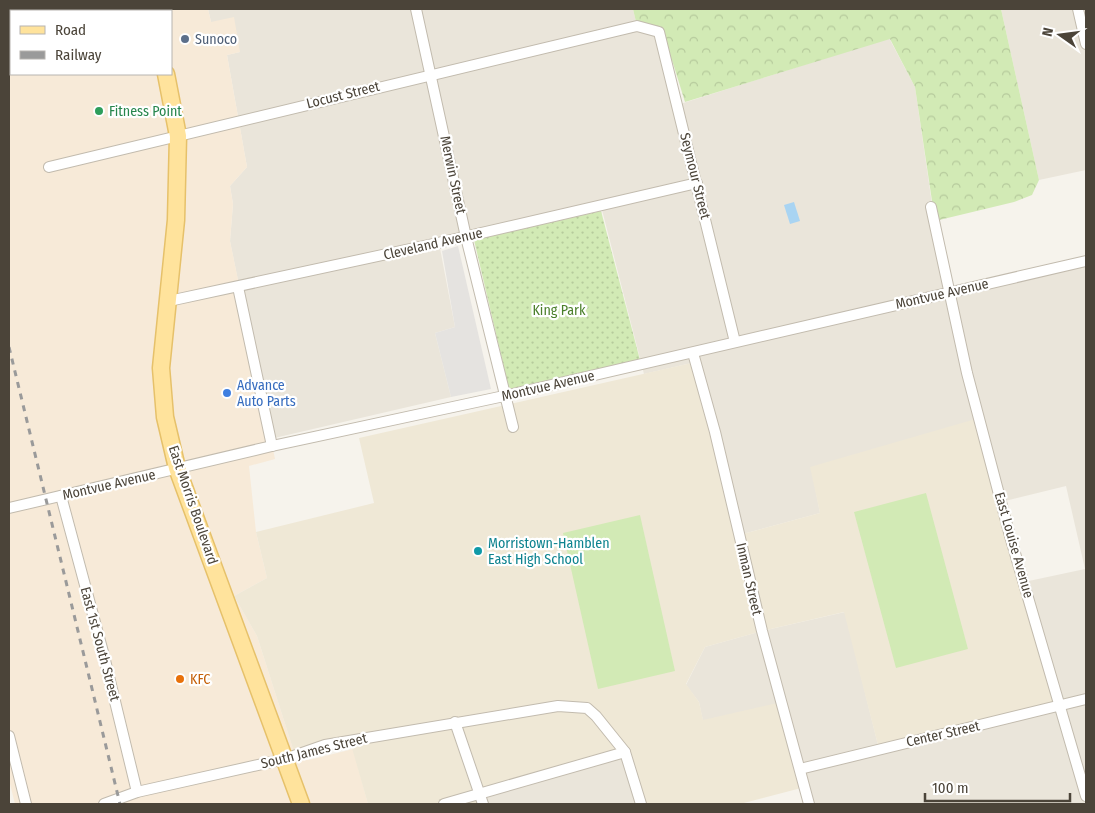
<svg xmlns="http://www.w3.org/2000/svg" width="1095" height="813" font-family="'Fira Sans Condensed',sans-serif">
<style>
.residential{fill:#eae5da}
.commercial{fill:#f7ead8;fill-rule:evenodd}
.education{fill:#efe8d6}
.grass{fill:url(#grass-dots)}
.forest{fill:url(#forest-crowns)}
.pitch{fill:#d2eab5}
.parking{fill:#e5e3e0}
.water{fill:#a9d4f2}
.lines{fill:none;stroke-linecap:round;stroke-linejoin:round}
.minor-casing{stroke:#c2bbae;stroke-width:12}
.primary-casing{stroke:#e6c16a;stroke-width:19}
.minor{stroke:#fff;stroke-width:10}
.primary{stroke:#ffe39c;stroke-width:16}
.rail{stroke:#9a9a9a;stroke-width:3;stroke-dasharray:6 6;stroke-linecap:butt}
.service-dot{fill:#5c6f8a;stroke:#fff;stroke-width:2}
.leisure-dot{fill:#2e9e5b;stroke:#fff;stroke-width:2}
.shop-dot{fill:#3f7fe0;stroke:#fff;stroke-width:2}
.culture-dot{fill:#0f9aa8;stroke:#fff;stroke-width:2}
.food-dot{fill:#e8710a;stroke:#fff;stroke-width:2}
.labels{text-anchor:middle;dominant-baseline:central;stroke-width:4.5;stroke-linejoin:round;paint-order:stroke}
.service-label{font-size:14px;fill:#4e5e75;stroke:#fff;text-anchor:start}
.street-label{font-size:14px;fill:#4b4439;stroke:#fff}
.leisure-label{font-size:14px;fill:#27864d;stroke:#fff;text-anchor:start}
.park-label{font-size:14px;fill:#4a7f2a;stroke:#fff}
.shop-label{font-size:14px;fill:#366cbe;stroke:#fff;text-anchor:start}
.culture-label{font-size:14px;fill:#0d838f;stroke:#fff;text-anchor:start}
.food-label{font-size:14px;fill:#c56008;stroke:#fff;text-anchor:start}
</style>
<defs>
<pattern id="grass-dots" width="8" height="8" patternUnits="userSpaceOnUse" patternTransform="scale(1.25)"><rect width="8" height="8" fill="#d2eab5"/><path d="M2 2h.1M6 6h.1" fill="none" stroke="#b6ca9c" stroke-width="1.8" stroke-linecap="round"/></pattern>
<pattern id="forest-crowns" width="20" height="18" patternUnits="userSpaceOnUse" patternTransform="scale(1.25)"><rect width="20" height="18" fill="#d2eab5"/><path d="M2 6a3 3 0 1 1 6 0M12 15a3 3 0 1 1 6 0" fill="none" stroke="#b6ca9c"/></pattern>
</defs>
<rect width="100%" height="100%" fill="#f6f3ec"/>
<!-- residential -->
<g class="residential">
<polygon points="208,9 633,9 637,26 659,32 677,105 889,38 915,87 932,204 948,292 1086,261 1086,804 809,804 800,769 703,721 699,702 686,685 705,647 762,631 845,612 879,749 1024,582 1085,569 1066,486 1001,502 811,467 820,513 739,535 696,362 644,374 601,206 439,243 455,327 435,333 451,397 270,439 230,241 233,204 230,186 247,167 227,55 240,52 211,22"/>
<polygon points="1001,9 1086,9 1086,170 1039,180"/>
<polygon points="625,752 641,804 483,804 479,795"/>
</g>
<!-- commercial -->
<path class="commercial" d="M9 9H208L211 22 234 17 240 52 227 55 247 167 230 186 233 204 230 241 275 459 249 466 256 532 267 578 234 596 257 636 295 755 309 760 353 749 368 804H15L9 780ZM11 11H171V74H11Z"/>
<!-- education -->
<polygon class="education" points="696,362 739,535 820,513 810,467 979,418 1060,706 879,749 844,612 762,631 705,647 686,684 699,702 703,720 782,702 805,787 740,804 641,804 625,753 480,794 483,804 368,804 350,741 295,755 257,636 234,596 267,578 256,532 374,503 359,438"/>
<!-- grass -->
<polygon class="grass" points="601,211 640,360 509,389 474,240"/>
<!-- forest -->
<polygon class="forest" points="633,9 1001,9 1039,180 1032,195 1014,202 935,221 915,87 890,39 685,102 672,60 667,62 659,32 637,26"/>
<!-- pitch -->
<g class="pitch">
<polygon points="926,493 968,649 896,668 854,512"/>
<polygon points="640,515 675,671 598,689 563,533"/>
</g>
<!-- parking -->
<polygon class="parking" points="458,246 491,389 451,397 435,333 455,327 442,251"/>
<!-- water -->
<polygon class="water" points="794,202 800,221 790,224 784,205"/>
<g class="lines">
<!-- minor casing -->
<g class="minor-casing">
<g id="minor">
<polyline points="416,9 466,237 513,427"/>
<polyline points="1078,9 1086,44"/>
<polyline points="49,167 637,26 659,32 735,342"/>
<polyline points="931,207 967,373 1010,536 1086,796"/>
<polyline points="238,287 272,446"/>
<polyline points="169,301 438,243 697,183"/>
<polyline points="693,353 715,432 762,631 809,804"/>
<polyline points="61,496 103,652 137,792"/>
<polyline points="9,508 272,446 504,396 1086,261"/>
<polyline points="455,722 483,804"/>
<polyline points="9,736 26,804"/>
<polyline points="800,769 1086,699"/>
<polyline points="104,804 137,792 285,759 325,745 558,706 587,708 596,716 625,752 641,804"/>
<polyline points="444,804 625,752"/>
</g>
</g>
<!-- primary casing -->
<g class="primary-casing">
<g id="primary">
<polyline points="153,9 153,11"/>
<polyline points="166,74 178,136 176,220 161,368 165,417 177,468 301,804"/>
</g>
</g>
<!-- minor -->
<use href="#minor" class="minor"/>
<!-- primary -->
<use href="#primary" class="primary"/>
<!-- rail -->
<polyline class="rail" points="9,347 120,804"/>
</g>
<!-- markers -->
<circle class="service-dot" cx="185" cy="39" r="5"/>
<circle class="leisure-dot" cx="99" cy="111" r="5"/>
<circle class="shop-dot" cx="227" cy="393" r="5"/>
<circle class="culture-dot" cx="478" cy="551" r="5"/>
<circle class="food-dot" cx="180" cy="679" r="5"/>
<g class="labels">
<!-- service labels -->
<g class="service-label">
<text x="195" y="39">Sunoco</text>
</g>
<!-- street labels -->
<g class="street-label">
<text transform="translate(343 95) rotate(-14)">Locust Street</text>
<text transform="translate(453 175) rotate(78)">Merwin Street</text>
<text transform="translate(695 176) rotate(76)">Seymour Street</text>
<text transform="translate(433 244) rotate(-13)">Cleveland Avenue</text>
<text transform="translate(942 294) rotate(-13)">Montvue Avenue</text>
<text transform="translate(548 386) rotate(-13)">Montvue Avenue</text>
<text transform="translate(109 485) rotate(-13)">Montvue Avenue</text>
<text transform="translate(193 505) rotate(71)">East Morris Boulevard</text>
<text transform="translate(1014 545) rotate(74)">East Louise Avenue</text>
<text transform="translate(749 579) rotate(77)">Inman Street</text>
<text transform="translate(100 644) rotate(75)">East 1st South Street</text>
<text transform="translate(943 734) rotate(-13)">Center Street</text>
<text transform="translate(314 751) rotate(-14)">South James Street</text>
</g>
<!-- leisure labels -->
<g class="leisure-label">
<text x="109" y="111">Fitness Point</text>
</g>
<!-- park labels -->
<g class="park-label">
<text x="559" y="310">King Park</text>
</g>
<!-- shop labels -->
<g class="shop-label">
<text x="237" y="385">Advance<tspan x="237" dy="16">Auto Parts</tspan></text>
</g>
<!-- culture labels -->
<g class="culture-label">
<text x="488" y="543">Morristown-Hamblen<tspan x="488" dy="16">East High School</tspan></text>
</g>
<!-- food labels -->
<g class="food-label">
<text x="190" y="679">KFC</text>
</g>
</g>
<!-- border -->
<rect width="1095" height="813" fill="none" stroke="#4b4439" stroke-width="20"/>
<!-- legend -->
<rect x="10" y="10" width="162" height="65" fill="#ffffff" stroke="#b7b4b0"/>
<rect x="20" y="26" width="25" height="8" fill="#ffe39c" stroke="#b7b4b0"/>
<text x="55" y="35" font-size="15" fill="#4b4439">Road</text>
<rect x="20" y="51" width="25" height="8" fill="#9a9a9a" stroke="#b7b4b0"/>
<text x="55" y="60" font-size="15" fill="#4b4439">Railway</text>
<!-- north arrow -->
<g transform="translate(1060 35) rotate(284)" stroke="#ffffff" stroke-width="4" paint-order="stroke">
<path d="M0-4L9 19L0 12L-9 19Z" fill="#4b4439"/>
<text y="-8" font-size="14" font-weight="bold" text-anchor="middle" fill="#4b4439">N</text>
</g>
<!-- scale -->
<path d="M925 793v8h145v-8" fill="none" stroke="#4b4439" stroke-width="2.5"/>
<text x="932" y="793" font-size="15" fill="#4b4439" stroke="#ffffff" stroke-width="4" paint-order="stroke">100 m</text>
</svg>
